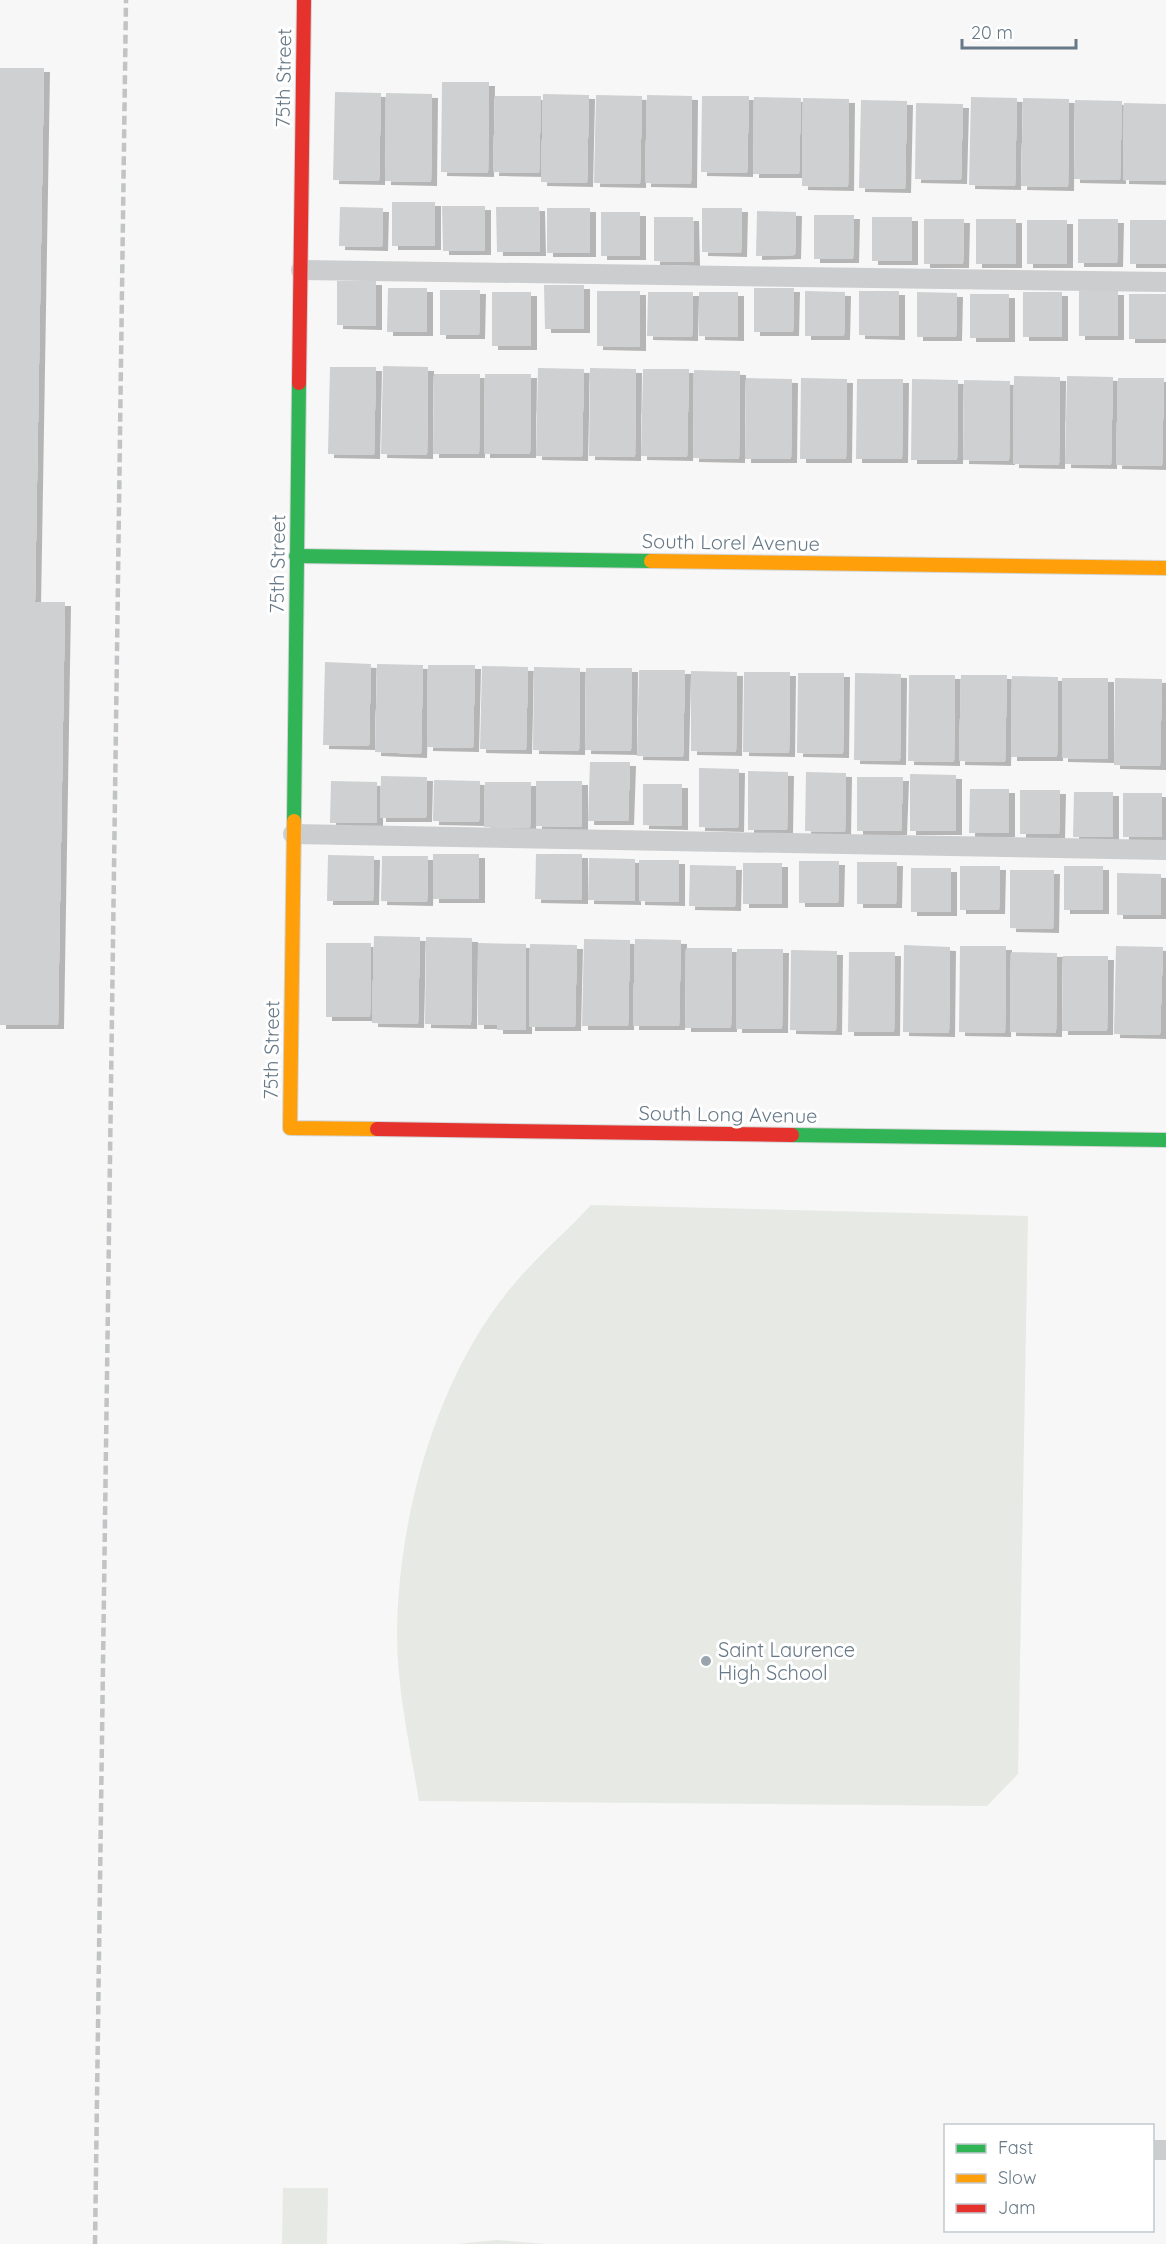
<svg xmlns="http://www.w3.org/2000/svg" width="1166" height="2244" font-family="Quicksand,sans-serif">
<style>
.green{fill:#e6e9e4}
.building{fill:#ced0d1;filter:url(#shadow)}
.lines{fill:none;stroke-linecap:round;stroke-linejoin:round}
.fast-casing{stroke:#d3d4d5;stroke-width:16}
.slow-casing{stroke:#d3d4d5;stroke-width:16}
.jam-casing{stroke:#d3d4d5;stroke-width:16}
.lane{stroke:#cccdce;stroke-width:20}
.fast{stroke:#30b455;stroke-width:14}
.slow{stroke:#ff9f0a;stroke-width:14}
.jam{stroke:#e5322d;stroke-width:14}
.rail{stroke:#c1c3c4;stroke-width:4.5;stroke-dasharray:9 4.5;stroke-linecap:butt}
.poi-dot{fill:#99a5ae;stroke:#fff;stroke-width:2}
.labels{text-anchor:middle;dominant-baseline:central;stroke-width:6;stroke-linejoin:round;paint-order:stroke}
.street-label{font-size:20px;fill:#677987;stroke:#fff}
.poi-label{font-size:20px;fill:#677987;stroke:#fff;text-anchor:start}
</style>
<defs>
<filter id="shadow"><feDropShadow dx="6" dy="4" stdDeviation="0" flood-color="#0004"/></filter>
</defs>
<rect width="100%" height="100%" fill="#f7f7f7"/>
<!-- green -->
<g class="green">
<path d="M591 1205 1028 1216 1018 1774 987 1806 419 1801C410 1746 397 1690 397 1634 398 1518 435 1381 509 1290 533 1260 565 1233 591 1205Z"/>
<polygon points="283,2188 328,2188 327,2244 282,2244"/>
<polygon points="497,2240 547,2244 457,2244"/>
</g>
<!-- building -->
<g class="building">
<polygon points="0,68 44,68 35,602 65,602 58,1025 0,1025"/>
<polygon points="442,82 489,82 488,173 441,172"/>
<polygon points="335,92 381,93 379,181 333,180"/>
<polygon points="386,93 432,94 431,182 385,181"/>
<polygon points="543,94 589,95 587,183 541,182"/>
<polygon points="596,95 642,96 640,184 594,183"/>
<polygon points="647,95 692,96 691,184 645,183"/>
<polygon points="495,96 541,96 539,173 493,172"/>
<polygon points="702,96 749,96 747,173 701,172"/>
<polygon points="754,97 801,98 799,174 753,174"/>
<polygon points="971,97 1017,98 1015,186 969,185"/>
<polygon points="803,98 849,99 848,187 802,186"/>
<polygon points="1023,98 1069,99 1068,187 1021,186"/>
<polygon points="861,100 907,101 905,189 859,188"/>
<polygon points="1075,100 1122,101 1120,180 1074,179"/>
<polygon points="916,103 963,104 961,180 915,179"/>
<polygon points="1124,103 1166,104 1166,181 1123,180"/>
<rect x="392" y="202" width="43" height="44"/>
<polygon points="442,206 485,206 485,251 443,251"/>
<polygon points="340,207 383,208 382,247 339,246"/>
<polygon points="496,207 539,207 540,252 497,252"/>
<rect x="547" y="208" width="43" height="45"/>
<polygon points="702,208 742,208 741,253 702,252"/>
<polygon points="757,211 796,212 795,255 756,256"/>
<rect x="601" y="212" width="39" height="44"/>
<polygon points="814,215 854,215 853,259 814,259"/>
<polygon points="654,217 693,217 694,262 654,261"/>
<rect x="872" y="217" width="40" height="44"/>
<polygon points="924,219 964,219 963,264 924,264"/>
<rect x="976" y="219" width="40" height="45"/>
<polygon points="1078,219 1118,219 1117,263 1078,263"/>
<rect x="1027" y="220" width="40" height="44"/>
<rect x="1130" y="220" width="36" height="44"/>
<polygon points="337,281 376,281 376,326 337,325"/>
<polygon points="544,285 584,285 584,329 545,329"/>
<polygon points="388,288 427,288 427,332 387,332"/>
<polygon points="754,288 794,288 793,332 754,332"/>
<polygon points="440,290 480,290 479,335 440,335"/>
<polygon points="597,291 640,291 640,347 597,346"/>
<polygon points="805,291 845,292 844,336 805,336"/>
<polygon points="859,291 899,291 899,336 859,335"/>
<rect x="1079" y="291" width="39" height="45"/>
<rect x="492" y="292" width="39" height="54"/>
<polygon points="648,292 693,292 692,337 647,336"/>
<polygon points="699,292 738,292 738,337 699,336"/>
<polygon points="917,292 957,293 956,337 917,337"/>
<rect x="1023" y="292" width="39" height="45"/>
<rect x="970" y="294" width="39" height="44"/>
<rect x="1129" y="294" width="37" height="45"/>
<polygon points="383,366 428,367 427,455 381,454"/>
<polygon points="330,367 376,367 374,455 328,454"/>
<polygon points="538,368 584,369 582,457 536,456"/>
<polygon points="590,368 636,369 635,457 589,456"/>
<polygon points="643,369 689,369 687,457 641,456"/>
<polygon points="694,370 740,371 739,459 693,458"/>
<polygon points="434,374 480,374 479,454 433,454"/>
<polygon points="485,374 531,374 530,454 484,454"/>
<polygon points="1014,376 1060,377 1059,465 1013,464"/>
<polygon points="1067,376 1113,377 1111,465 1065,464"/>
<polygon points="746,378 792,379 791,459 745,459"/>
<polygon points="801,378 847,379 846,459 800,459"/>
<polygon points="1118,378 1164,378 1162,466 1116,465"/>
<polygon points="857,379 903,379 902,459 856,459"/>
<polygon points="912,379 958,380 957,460 911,460"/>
<polygon points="964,380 1010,381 1009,461 963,460"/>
<polygon points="325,662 371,664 369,746 323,745"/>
<polygon points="377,664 423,665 421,754 375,752"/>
<polygon points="428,665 475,665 473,748 427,747"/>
<polygon points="482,666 528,667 526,750 480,749"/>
<polygon points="534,667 580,668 579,751 533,750"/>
<polygon points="586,668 632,668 631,751 585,750"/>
<polygon points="639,670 685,670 683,757 637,756"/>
<polygon points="691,671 737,672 736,752 691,751"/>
<polygon points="744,672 790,672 789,753 743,752"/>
<polygon points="798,673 844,673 843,754 797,753"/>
<polygon points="855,673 901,674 900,761 854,760"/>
<polygon points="909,675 955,675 954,762 908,761"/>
<polygon points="961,675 1007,675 1005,762 959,761"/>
<polygon points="1012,676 1058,677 1057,757 1011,757"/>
<polygon points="1062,678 1108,678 1108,759 1062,758"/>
<polygon points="1115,678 1162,679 1160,766 1114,765"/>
<polygon points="590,762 630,762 628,821 588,821"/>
<polygon points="699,768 739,769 738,828 699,827"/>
<polygon points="748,771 788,772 787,830 748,830"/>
<polygon points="806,772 846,773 845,832 805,831"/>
<polygon points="910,774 956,775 956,831 910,831"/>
<polygon points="381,776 427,777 426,818 380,818"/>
<polygon points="857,777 903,777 901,831 857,831"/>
<polygon points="434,780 480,781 479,822 433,821"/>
<polygon points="331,781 377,782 377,823 330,823"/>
<polygon points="536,781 582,781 582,827 536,826"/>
<polygon points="485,782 531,782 530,828 484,827"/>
<polygon points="643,784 682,784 682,826 643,825"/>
<polygon points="970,789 1009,789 1009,833 969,833"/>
<polygon points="1020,790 1060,790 1059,834 1020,834"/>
<polygon points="1074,792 1113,792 1113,837 1073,837"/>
<rect x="1123" y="793" width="39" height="44"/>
<rect x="433" y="854" width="46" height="45"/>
<polygon points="536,854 582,854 582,900 535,899"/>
<polygon points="328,855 374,856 373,901 327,901"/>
<polygon points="382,856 428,856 427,902 381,901"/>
<polygon points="589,858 635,859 635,901 588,900"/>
<polygon points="639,860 679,860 679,902 639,901"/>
<polygon points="799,861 839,861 838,903 799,903"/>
<polygon points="857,862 897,862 896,904 857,904"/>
<rect x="743" y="863" width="39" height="41"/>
<polygon points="690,865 736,866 735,907 689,906"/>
<polygon points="960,866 1000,866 999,910 960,910"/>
<rect x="1064" y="866" width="39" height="44"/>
<rect x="911" y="868" width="40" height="44"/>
<polygon points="1010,870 1054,870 1053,929 1010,928"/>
<polygon points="1117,873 1161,874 1161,915 1117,915"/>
<polygon points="374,936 420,937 418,1024 372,1023"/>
<polygon points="426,937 472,938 471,1025 425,1024"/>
<polygon points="584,939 630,940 628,1026 582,1026"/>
<polygon points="635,939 681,940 679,1026 633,1026"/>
<polygon points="326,943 371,943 370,1017 326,1017"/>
<polygon points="478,943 526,944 526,1030 497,1030 497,1025 478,1025"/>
<polygon points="530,944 577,945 575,1027 529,1027"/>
<polygon points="904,945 950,947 949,1033 903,1032"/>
<polygon points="960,946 1006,946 1005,1033 959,1032"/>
<polygon points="1116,946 1163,947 1160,1035 1114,1034"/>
<polygon points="686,948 732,948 731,1028 685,1028"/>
<polygon points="737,949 783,949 782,1029 736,1029"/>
<polygon points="791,950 837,951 836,1031 790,1030"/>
<polygon points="849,952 895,952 894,1032 848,1032"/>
<polygon points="1011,952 1057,953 1056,1033 1010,1032"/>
<polygon points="1063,956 1108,956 1107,1031 1062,1031"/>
</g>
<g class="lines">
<!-- fast casing -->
<g class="fast-casing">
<g id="fast">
<polyline points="296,556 651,561"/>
<polyline points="294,821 299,383"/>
<polyline points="792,1135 1166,1140"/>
</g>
</g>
<!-- slow casing -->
<g class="slow-casing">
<g id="slow">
<polyline points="651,561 1166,568"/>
<polyline points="294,821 290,1128 377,1129"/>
</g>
</g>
<!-- jam casing -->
<g class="jam-casing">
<g id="jam">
<polyline points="299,383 304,0"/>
<polyline points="377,1129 792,1135"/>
</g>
</g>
<!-- lane -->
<g class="lane">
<polyline points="301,270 1166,282"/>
<polyline points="293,834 1166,850"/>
<polyline points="1152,2150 1166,2150"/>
</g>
<!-- fast -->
<use href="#fast" class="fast"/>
<!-- slow -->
<use href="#slow" class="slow"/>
<!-- jam -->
<use href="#jam" class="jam"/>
<!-- rail -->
<polyline class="rail" points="95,2244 126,0"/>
</g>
<!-- markers -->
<circle class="poi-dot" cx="706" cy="1661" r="6"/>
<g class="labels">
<!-- street labels -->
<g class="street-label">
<text transform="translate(283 78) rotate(-89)">75th Street</text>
<text transform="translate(731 542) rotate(1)">South Lorel Avenue</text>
<text transform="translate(277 564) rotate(-89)">75th Street</text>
<text transform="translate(271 1050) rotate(-89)">75th Street</text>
<text transform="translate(728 1114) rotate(1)">South Long Avenue</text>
</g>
<!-- poi labels -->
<g class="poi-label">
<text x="718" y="1649">Saint Laurence<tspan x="718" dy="23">High School</tspan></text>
</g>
</g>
<!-- legend -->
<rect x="944" y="2124" width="210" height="108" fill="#ffffff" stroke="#c2c9cf" stroke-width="1.5"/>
<rect x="956" y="2144" width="30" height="9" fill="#30b455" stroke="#c2c9cf" stroke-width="1.5"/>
<text x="998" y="2154" font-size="18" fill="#677987">Fast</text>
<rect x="956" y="2174" width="30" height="9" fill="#ff9f0a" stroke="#c2c9cf" stroke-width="1.5"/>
<text x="998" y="2184" font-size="18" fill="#677987">Slow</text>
<rect x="956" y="2204" width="30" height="9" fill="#e5322d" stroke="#c2c9cf" stroke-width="1.5"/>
<text x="998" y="2214" font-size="18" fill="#677987">Jam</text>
<!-- scale -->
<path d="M962 39v9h114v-9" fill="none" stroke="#677987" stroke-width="3"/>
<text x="971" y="39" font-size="18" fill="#677987" stroke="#ffffff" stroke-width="4.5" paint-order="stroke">20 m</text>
</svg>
